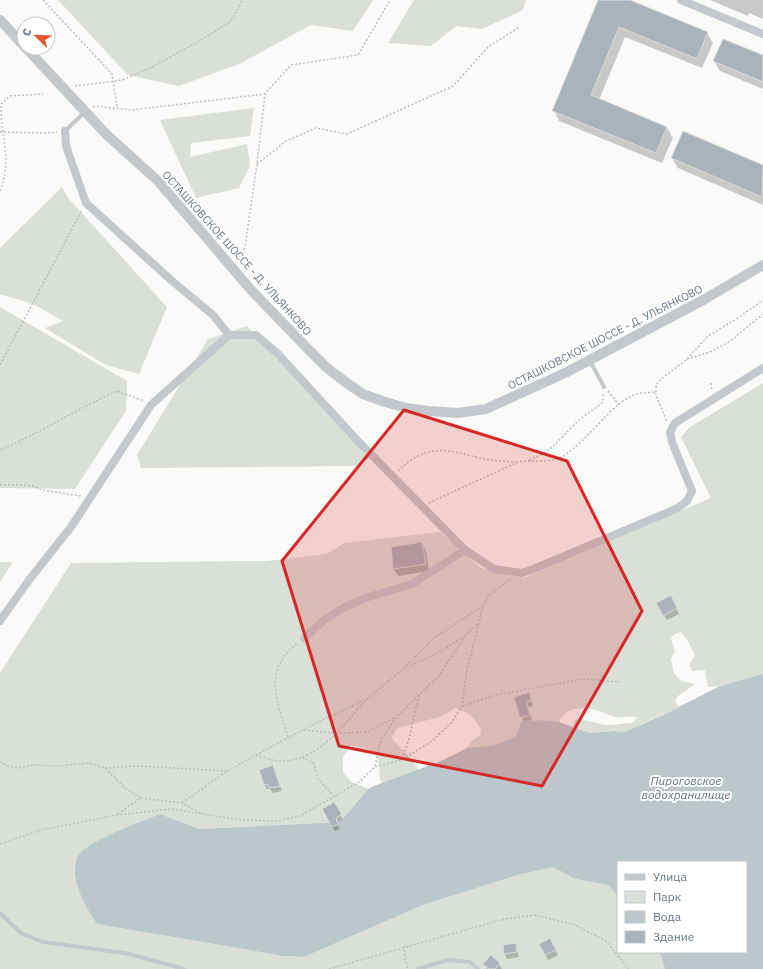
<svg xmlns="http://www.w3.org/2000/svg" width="763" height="969" font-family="'IBM Plex Sans',sans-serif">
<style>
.green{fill:#dadfd7}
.water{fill:#bbc7cb}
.shadow{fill:#0003}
.building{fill:#aab3b9;stroke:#dcdcda}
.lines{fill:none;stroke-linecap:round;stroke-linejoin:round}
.path{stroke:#bbbfc2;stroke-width:1.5;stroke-dasharray:2 2;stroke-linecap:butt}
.service{stroke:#c3c8cc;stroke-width:4}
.minor{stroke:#c3c8cc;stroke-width:8}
.tertiary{stroke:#c3c8cc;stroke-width:10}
.marked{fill:#d62828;fill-opacity:0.2;stroke:#d62828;stroke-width:3;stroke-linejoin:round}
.labels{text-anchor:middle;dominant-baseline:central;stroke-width:4;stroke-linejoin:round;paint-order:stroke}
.street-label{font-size:11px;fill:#657683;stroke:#fff}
.water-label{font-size:12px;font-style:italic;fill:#60757c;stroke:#fff}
</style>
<rect width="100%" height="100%" fill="#fafaf8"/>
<!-- green -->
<g class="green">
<polygon points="58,0 373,0 353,31 311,25 239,64 179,86 128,75"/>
<polygon points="414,0 526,0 523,10 482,29 456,26 431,46 388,43"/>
<polygon points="254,108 250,136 191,143 190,157 247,144 250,166 239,188 196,198 160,120"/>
<polygon points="62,187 69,199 167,307 139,374 106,365 45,328 63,321 33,304 0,294 0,248"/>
<polygon points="0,307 127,381 126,411 75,489 0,488"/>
<polygon points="247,326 371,457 357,466 141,468 137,455 208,339"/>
<path d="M763 383V674L720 686 708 687 705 670 692 671 689 665 695 655 688 641 681 632 674 634 671 638 675 651 671 660 674 673 681 681 695 684 678 696 675 701 679 707 624 732 615 731 590 733 573 727 575 719C587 719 598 725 610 725 617 725 625 723 632 723L638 718C629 714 622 719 614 717 609 716 604 712 599 711 582 706 568 706 559 722L539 720 521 722 516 736 495 745 467 748 472 740 480 736 481 729 471 715 456 708 439 717 398 728 391 738 414 761 418 770 383 783 380 780C379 754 377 749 351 745L343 757V773L352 782 368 789 340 822 200 829 160 814C143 822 86 841 78 856 67 876 86 908 97 924L283 956 304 957 423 905 518 875 553 867 575 879 608 885 618 896V952H660L665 969H0V673L71 563 267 561 327 554 344 543 440 532 481 568 524 578 711 498 681 437 690 427Z"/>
<polygon points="0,562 13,562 0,582"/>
</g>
<!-- water -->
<path class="water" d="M763 674V969H665L660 952H746V862H618V896L608 885 575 879 553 867 518 875 423 905 304 957 283 956 97 924C86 908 67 876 78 856 86 841 143 821 160 814L200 829 340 822 368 789 374 786 441 761 467 748 495 745 516 736 521 722 539 720 559 722 590 733 615 731 624 732 663 715 720 686Z"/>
<!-- shadow -->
<g class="shadow">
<polygon points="599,0 628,0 707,33 713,43 702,68 625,37 599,100 667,128 673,138 662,163 559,121 554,110"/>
<polygon points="710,0 763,0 763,19 749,13 748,16"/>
<polygon points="763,57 763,89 720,71 714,61"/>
<polygon points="684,132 763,166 763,205 678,168 672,158"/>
<polygon points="422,543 426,551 429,571 398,576 394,569"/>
<polygon points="670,597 679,614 667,620 664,615"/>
<polygon points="529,693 533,706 528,707 532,720 524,722 515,697"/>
<polygon points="273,766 282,791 273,793 270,789 267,789 264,784"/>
<polygon points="334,803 343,820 337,823 340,829 335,831 332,827"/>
<polygon points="515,944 519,957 507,959 505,954"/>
<polygon points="540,944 552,944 558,955 548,960"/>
<polygon points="484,964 499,964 502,969 487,969"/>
</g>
<!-- building -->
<g class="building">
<polygon points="598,0 630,0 708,32 697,59 619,27 591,95 667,127 656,153 552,111"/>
<polygon points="723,39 763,55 763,82 713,61"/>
<polygon points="683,131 763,165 762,197 671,158"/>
<polygon points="422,542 426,564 393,569 391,547"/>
<polygon points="671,595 677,608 663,616 656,603"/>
<polygon points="530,692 531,701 526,702 530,715 520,718 514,697"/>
<polygon points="273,765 280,786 269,788 268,784 264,785 259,770"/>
<polygon points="334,802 342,814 336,818 338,824 332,827 322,809"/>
<polygon points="550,938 556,950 545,955 539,944"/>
<polygon points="516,943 517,952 504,954 503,945"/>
<polygon points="491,955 500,963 495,969 489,969 483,964"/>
</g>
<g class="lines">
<!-- path -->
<g class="path">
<polyline points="43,0 112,74 117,107"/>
<polyline points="75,86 122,80 150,68 196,43 230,22 243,0"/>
<polyline points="93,107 95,106 132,110 265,94"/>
<polyline points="0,132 47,133 57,132"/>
<polyline points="257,164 286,141 316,128 347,134 453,86 487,48 519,27"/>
<path d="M0 191C13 159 0 136 1 104L10 96 43 94"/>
<polyline points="246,269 243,260 257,164 265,94 291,65 358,55 390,0"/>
<polyline points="687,359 710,352 729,342 763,314"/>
<polyline points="0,365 82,210"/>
<polyline points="711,383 712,391"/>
<polyline points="608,391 619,405"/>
<polyline points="656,392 656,385 661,379 686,360 708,336 741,316 763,300"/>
<path d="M0 450C40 433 77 409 117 391L144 401"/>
<path d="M529 460C553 451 558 440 575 424 583 416 593 410 602 403L604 393"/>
<path d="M398 471C428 443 443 449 480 458 491 461 504 461 516 462"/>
<polyline points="0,485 23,485 33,486 42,490 81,496"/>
<path d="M429 503 518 462C532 459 547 464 561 457 586 444 610 404 634 395 640 392 649 393 655 392L667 422"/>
<polyline points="403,669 443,650 465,636"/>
<polyline points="462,706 496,695 583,679 620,682"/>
<polyline points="304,730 336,733 368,732 394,718"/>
<path d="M288 737C277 701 262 669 298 643"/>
<path d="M256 755C263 757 273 761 280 761 318 762 343 725 366 700"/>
<polyline points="302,757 314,764 318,779 335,797"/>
<polyline points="402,759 409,739 419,695"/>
<polyline points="0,762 8,766 21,768 32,765 58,766 89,763 105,768 125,788 141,798"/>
<polyline points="375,766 381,740 396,717 438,677 466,635 479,623"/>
<polyline points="105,768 138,766 227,771"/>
<polyline points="182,803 227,771 256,755 316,723 367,699 402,670 435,637 483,606"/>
<polyline points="118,814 141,798 182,803 200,813"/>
<polyline points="0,844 41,830 117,815 171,809 242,820 276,821 300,816 359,782 375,767 401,760 432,741 452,722 462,706 466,675 483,606 489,595 510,579"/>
<polyline points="404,946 405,959 408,969"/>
<polyline points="329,969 504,919 535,915 575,925 606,941 629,969"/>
</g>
<!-- service -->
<g class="service">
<polyline points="65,131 85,112"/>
<polyline points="590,361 604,387"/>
<polyline points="0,913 21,933 43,942 125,953 184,969"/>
<polyline points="418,969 448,960 470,962 478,969"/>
</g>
<!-- minor -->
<g class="minor">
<polyline points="681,0 763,34"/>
<polyline points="65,131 66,146 86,203 171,280 213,315 229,335"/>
<polyline points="0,621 29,580 71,527 151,405 229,335 256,335 277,353 357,440 465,550 494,569 522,573 536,568 678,508 687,501 692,491 672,442 670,432 675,423 763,368"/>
<polyline points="304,638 323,621 343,608 365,598 412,584 465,550"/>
</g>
<!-- tertiary -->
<g class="tertiary">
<polyline points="0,20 24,46"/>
<polyline points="26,48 107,135 158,181 251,290 308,349 326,367 344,381 363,394 382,401 406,408 429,411 458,413 486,409 567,372 705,299 763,265"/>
</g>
</g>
<!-- marked area -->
<path class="marked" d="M404 410 567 461 642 611 542 786 339 746 282 561Z"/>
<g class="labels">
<!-- street labels -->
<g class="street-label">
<text transform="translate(237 253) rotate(48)">ОСТАШКОВСКОЕ ШОССЕ - Д. УЛЬЯНКОВО</text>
<text transform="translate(605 337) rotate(-27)">ОСТАШКОВСКОЕ ШОССЕ - Д. УЛЬЯНКОВО</text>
</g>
<!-- water labels -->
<g class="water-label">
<text x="686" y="780">Пироговское<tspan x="686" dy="14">водохранилище</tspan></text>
</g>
</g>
<!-- legend -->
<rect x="617" y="861" width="130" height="92" fill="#ffffff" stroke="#c1c8cd"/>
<rect x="625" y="874" width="20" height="6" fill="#c3c8cc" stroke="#c1c8cd"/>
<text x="653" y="881" font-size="12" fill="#657683">Улица</text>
<rect x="625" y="891" width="20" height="12" fill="#dadfd7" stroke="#c1c8cd"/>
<text x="653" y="901" font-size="12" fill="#657683">Парк</text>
<rect x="625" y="911" width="20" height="12" fill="#bbc7cb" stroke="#c1c8cd"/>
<text x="653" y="921" font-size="12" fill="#657683">Вода</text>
<rect x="625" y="931" width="20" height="12" fill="#aab3b9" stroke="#c1c8cd"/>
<text x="653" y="941" font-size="12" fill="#657683">Здание</text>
<!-- north arrow -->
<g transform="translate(36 36) rotate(293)"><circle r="19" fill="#ffffff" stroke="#c1c8cd"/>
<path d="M0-3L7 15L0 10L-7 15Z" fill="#e4572e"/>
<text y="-6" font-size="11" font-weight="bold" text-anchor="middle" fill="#657683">С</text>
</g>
</svg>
